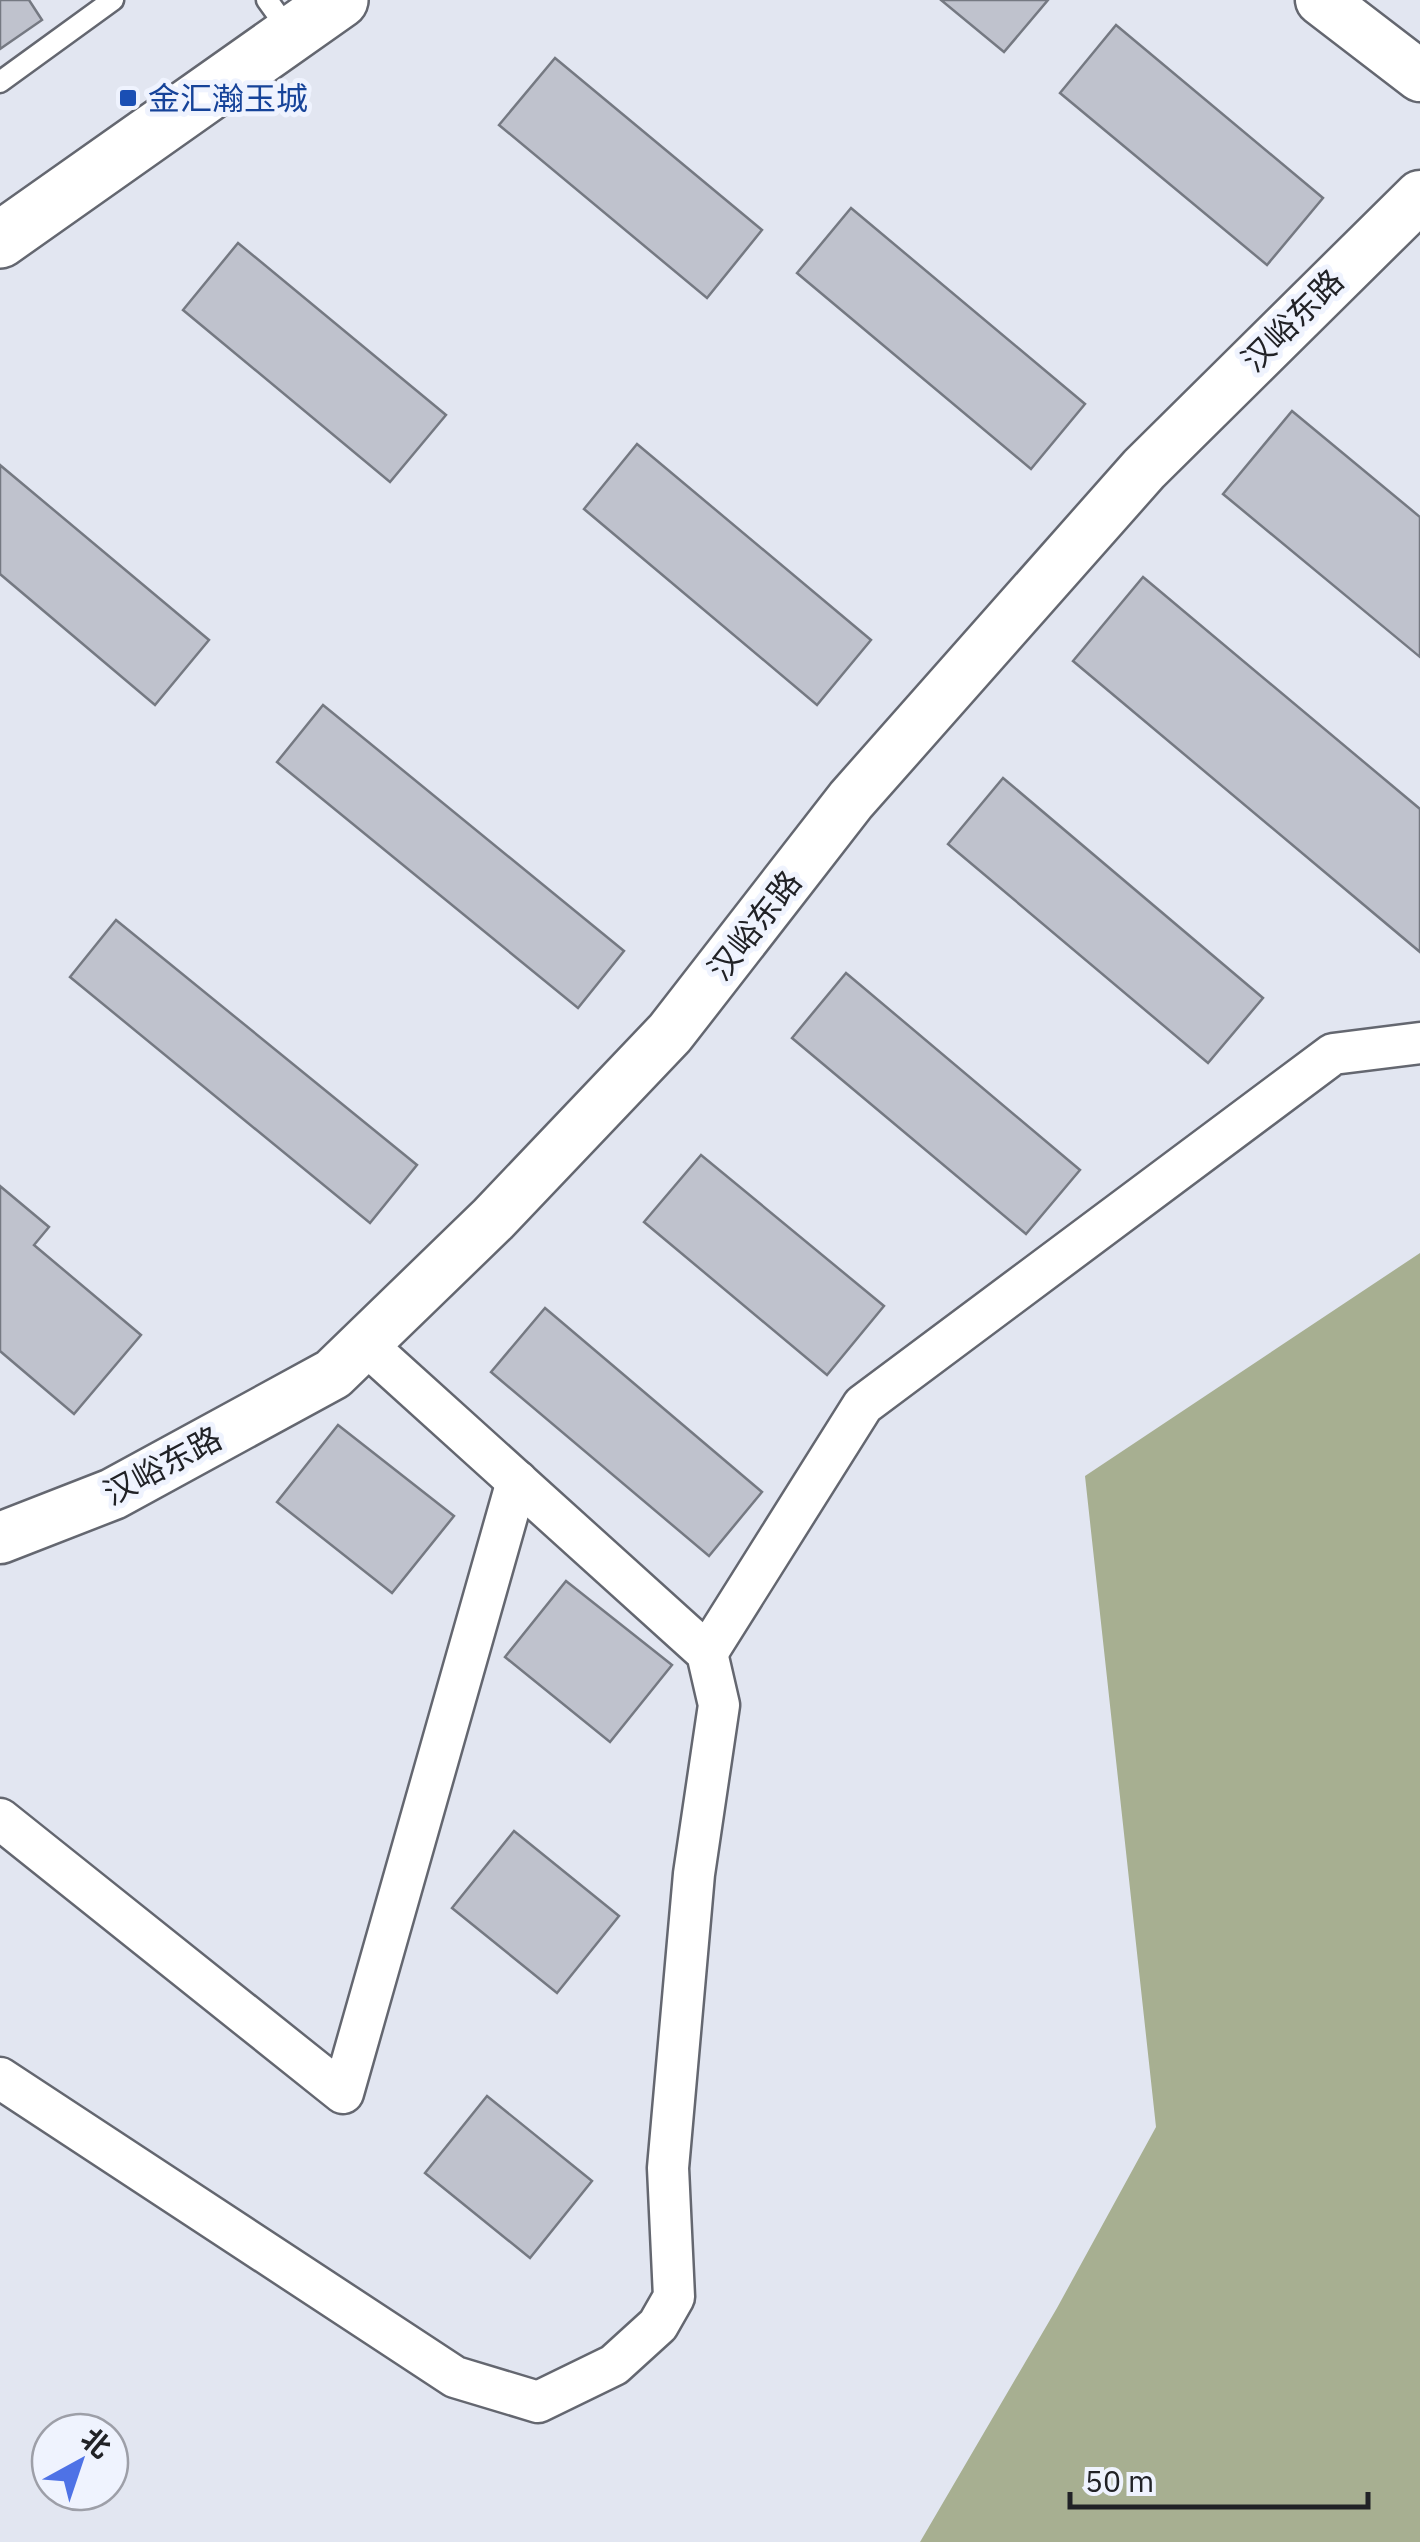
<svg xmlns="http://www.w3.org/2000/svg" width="1420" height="2542" font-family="'IBM Plex Sans','Noto Sans SC',sans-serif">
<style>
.forest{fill:#a7af91}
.building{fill:#bfc2cd;stroke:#757982;stroke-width:2.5}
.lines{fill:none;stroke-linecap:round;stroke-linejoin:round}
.service-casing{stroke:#646770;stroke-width:25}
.minor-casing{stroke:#646770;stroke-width:45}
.tertiary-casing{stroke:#646770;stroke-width:55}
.secondary-casing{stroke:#646770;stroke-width:60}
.service{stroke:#fff;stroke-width:20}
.minor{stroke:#fff;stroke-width:40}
.tertiary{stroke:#fff;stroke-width:50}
.secondary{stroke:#fff;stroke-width:55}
.transit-dot{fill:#1a4fb4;stroke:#eff3fe;stroke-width:4}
.labels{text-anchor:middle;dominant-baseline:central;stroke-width:10;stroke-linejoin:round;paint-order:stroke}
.transit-label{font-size:32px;fill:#164399;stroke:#eff3fe;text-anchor:start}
.street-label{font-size:32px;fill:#212226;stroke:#eff3fe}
</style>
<rect width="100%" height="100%" fill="#e2e6f1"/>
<!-- forest -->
<polygon class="forest" points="1420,1253 1420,2542 920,2542 1057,2308 1156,2127 1085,1476"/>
<!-- building -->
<g class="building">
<polygon points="0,0 29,0 42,20 0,49"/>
<polygon points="941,0 1048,0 1004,52"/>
<polygon points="1116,25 1323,198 1267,265 1060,93"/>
<polygon points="555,58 762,230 707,298 499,125"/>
<polygon points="851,208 1085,404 1031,469 797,273"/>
<polygon points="238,243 446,415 390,482 183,310"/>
<polygon points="1292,411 1420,517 1420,657 1223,494"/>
<polygon points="637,444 871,640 817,705 584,509"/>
<polygon points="0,465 209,640 155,705 0,574"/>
<polygon points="1143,577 1420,809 1420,952 1073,661"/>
<polygon points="323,705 624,951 578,1008 277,762"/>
<polygon points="1003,778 1263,998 1208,1063 948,844"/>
<polygon points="116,920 417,1165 370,1223 70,977"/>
<polygon points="846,973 1080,1170 1026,1234 792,1038"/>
<polygon points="701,1155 884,1306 827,1375 644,1222"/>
<polygon points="0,1186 49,1227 34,1245 141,1335 74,1414 0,1351"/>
<polygon points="545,1308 762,1492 709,1556 491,1372"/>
<polygon points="338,1425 454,1516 392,1593 277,1502"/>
<polygon points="566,1581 672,1665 610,1742 505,1657"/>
<polygon points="514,1831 619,1916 557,1993 452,1908"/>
<polygon points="487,2096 592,2181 530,2258 425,2173"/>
</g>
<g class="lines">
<!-- service casing -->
<g class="service-casing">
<g id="service">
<polyline points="267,0 290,32"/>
<polyline points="0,82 113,0"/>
</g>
</g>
<!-- minor casing -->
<g class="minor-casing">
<g id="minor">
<polyline points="707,1653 863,1405 1333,1054 1420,1043"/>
<polyline points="0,1819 343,2093 517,1481"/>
<polyline points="0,2078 455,2377 538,2402 614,2365 658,2325 674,2297 668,2168 694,1874 719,1705 707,1653 364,1343"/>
</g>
</g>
<!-- tertiary casing -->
<g class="tertiary-casing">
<g id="tertiary">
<polyline points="1321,0 1420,76"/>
<polyline points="0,1538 113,1494 333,1374 493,1219 670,1033 851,800 1144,469 1420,196"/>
</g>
</g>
<!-- secondary casing -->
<g class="secondary-casing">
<polyline id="secondary" points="0,240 340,0"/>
</g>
<!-- service -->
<use href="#service" class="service"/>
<!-- minor -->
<use href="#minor" class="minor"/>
<!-- tertiary -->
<use href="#tertiary" class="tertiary"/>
<!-- secondary -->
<use href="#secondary" class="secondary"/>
</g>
<!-- markers -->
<rect class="transit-dot" x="118" y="88" width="20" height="20" rx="5"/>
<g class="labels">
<!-- transit labels -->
<g class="transit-label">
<text x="148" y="98">金汇瀚玉城</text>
</g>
<!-- street labels -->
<g class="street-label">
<text transform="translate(1292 320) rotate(-45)">汉峪东路</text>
<text transform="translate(754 925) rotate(-52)">汉峪东路</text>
<text transform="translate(162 1465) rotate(-28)">汉峪东路</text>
</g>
</g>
<!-- north arrow -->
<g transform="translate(80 2462) rotate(40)"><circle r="48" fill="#eff3fe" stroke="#9d9fa8" stroke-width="2.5"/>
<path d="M0-8L18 38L0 25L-18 38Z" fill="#4e72e6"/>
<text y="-15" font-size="28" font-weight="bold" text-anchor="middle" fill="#212226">北</text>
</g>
<!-- scale -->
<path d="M1070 2492v15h298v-15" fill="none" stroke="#212226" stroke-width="5"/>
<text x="1085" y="2492" font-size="30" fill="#212226" stroke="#eff3fe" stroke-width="8" paint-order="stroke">50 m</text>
</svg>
